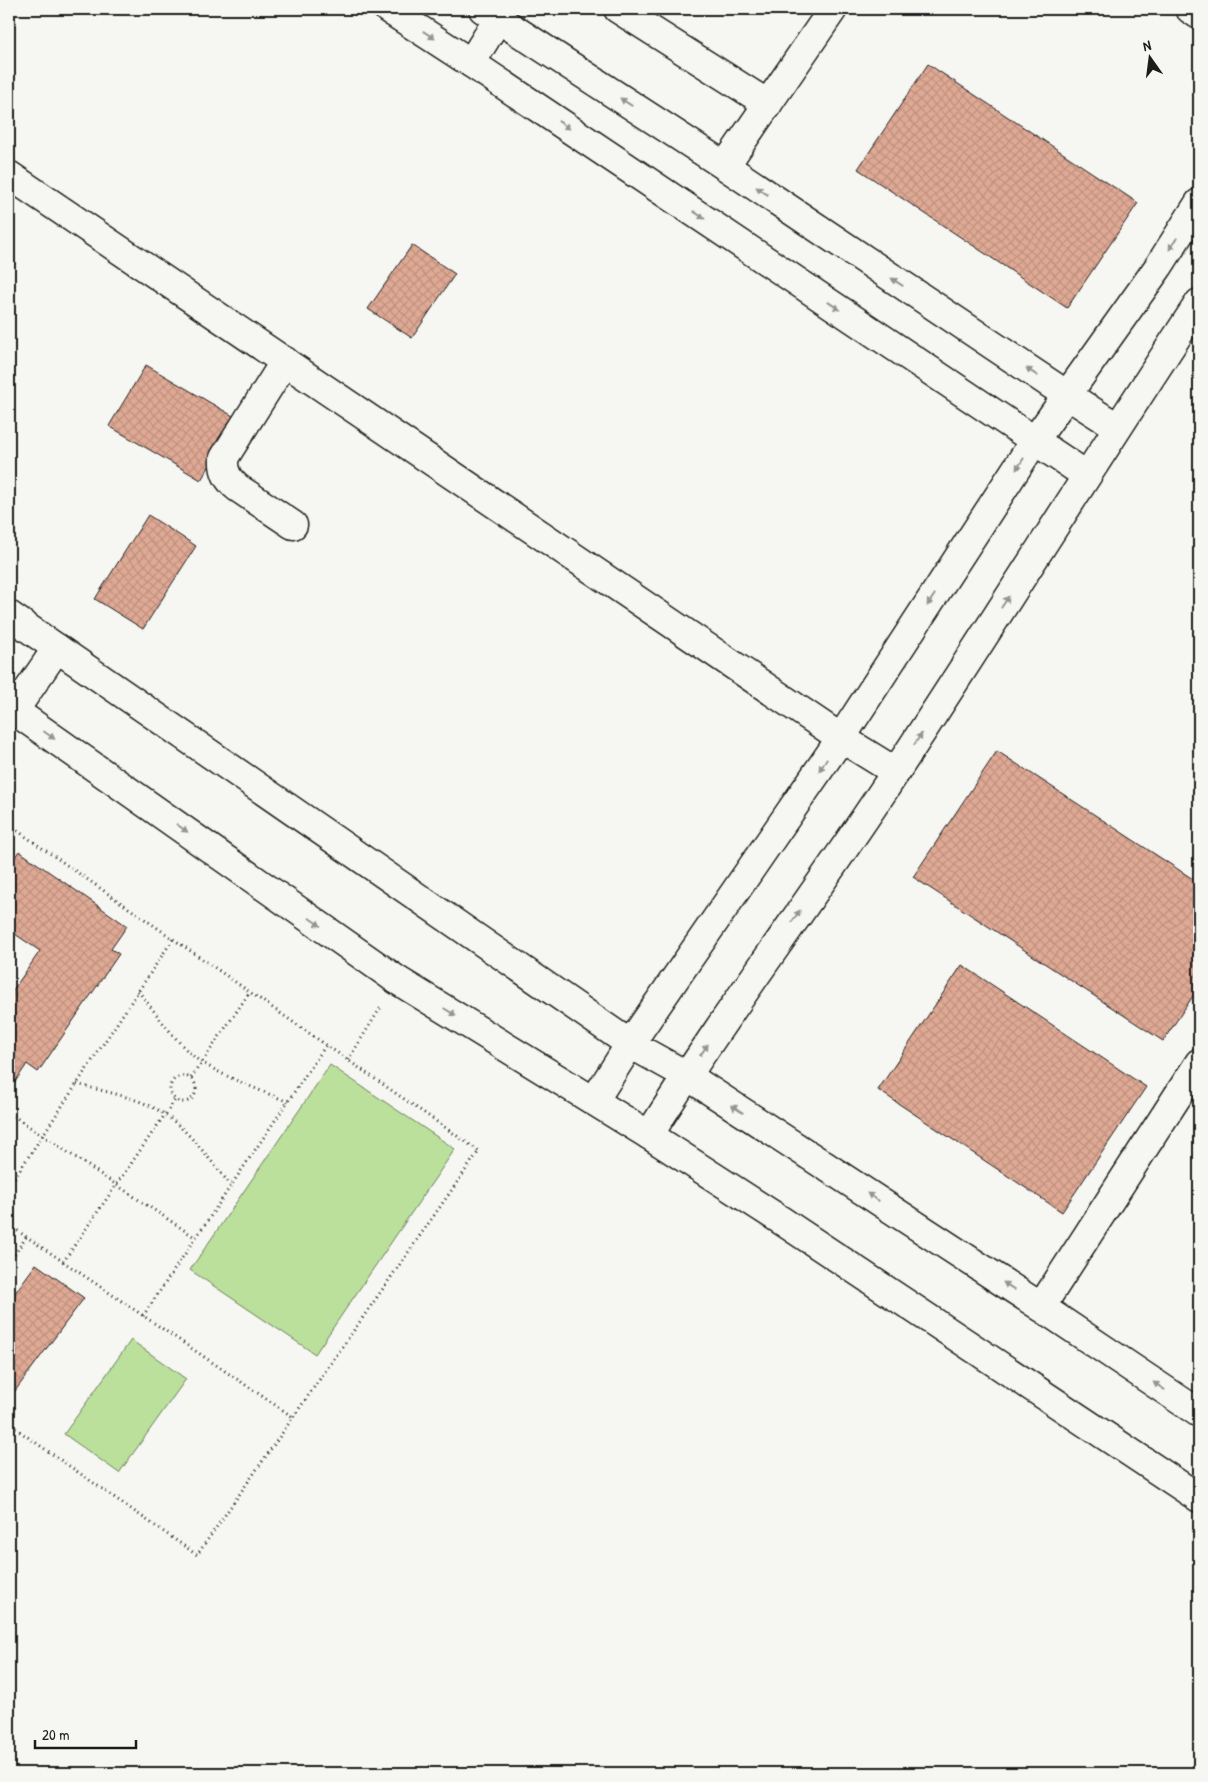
<svg xmlns="http://www.w3.org/2000/svg" width="1208" height="1782" font-family="'Patrick Hand',sans-serif">
<style>
.pitch{fill:#bbe09b;stroke:#6c7e5c}
.building{fill:url(#building-cross-hatch);stroke:#1c1c1c}
.lines{fill:none;stroke-linecap:round;stroke-linejoin:round}
.minor-casing{stroke:#1c1c1c;stroke-width:31}
.path{stroke:#1c1c1c;stroke-width:3;stroke-dasharray:1 4;stroke-linecap:butt}
.minor{stroke:#f6f6f2;stroke-width:28}
.oneway{fill:#949492}
</style>
<defs>
<pattern id="building-cross-hatch" width="8" height="8" patternUnits="userSpaceOnUse" patternTransform="scale(1.25)"><rect width="8" height="8" fill="#dfa994"/><path d="M0 0l8 8M0 8l8-8" fill="none" stroke="#bf917f"/></pattern>
</defs>
<rect width="100%" height="100%" fill="#f6f6f2"/>
<filter id="ink" filterUnits="userSpaceOnUse"><feTurbulence type="fractalNoise" baseFrequency=".02" numOctaves="2"/><feDisplacementMap in="SourceGraphic" scale="10" xChannelSelector="R" yChannelSelector="G"/><feConvolveMatrix kernelMatrix="1 2 1 2 8 2 1 2 1" color-interpolation-filters="sRGB"/></filter>
<g filter="url(#ink)">
<!-- pitch -->
<g class="pitch">
<polygon points="330,1065 455,1149 315,1354 190,1270"/>
<polygon points="131,1340 186,1379 119,1473 64,1434"/>
</g>
<!-- building -->
<g class="building">
<polygon points="928,64 1138,203 1067,308 858,169"/>
<polygon points="412,245 455,274 412,338 368,309"/>
<polygon points="146,365 238,419 201,480 109,426"/>
<polygon points="148,515 196,546 143,629 95,599"/>
<polygon points="997,751 1199,883 1199,987 1163,1041 913,877"/>
<polygon points="19,851 127,926 111,949 119,954 38,1072 27,1064 9,1091 9,996 40,951 9,930 9,862 11,863"/>
<polygon points="962,965 1146,1087 1062,1212 878,1090"/>
<polygon points="36,1264 84,1298 15,1391 9,1386 9,1301"/>
</g>
<g class="lines">
<!-- minor casing -->
<g class="minor-casing">
<g id="minor">
<polyline points="388,9 471,63 1086,475"/>
<polyline points="483,9 725,166 1067,395 1117,427"/>
<polyline points="618,9 768,104"/>
<polyline points="1190,9 1199,15"/>
<polyline points="471,63 498,19"/>
<polyline points="725,166 833,9"/>
<polyline points="9,175 841,738 896,772"/>
<path d="M285 361 224 458C223 472 228 480 238 488L293 525"/>
<polyline points="9,615 630,1044 686,1075 1041,1307 1199,1413"/>
<polyline points="9,707 397,980 649,1135 776,1217 1199,1498"/>
<polyline points="14,711 57,648"/>
<polyline points="594,1101 630,1044 841,738 1035,440 1159,266 1199,203"/>
<path d="M649 1135C727 1010 817 893 897 770 999 615 1097 458 1199 303"/>
<polyline points="1041,1307 1199,1063"/>
</g>
</g>
<!-- path -->
<g class="path">
<polyline points="9,825 479,1151 197,1555 9,1424"/>
<path d="M138 991C154 1010 177 1044 197 1059 221 1076 260 1090 288 1102"/>
<polyline points="348,1060 381,1007"/>
<circle cx="183" cy="1089" r="13"/>
<polyline points="191,1078 250,992"/>
<path d="M77 1084C98 1090 120 1094 141 1102 180 1116 205 1155 231 1185"/>
<polyline points="9,1113 196,1238"/>
<polyline points="9,1186 173,939"/>
<polyline points="9,1225 293,1417"/>
<polyline points="63,1262 175,1100"/>
<polyline points="9,1263 26,1237"/>
<polyline points="143,1316 326,1045"/>
</g>
<!-- minor -->
<use href="#minor" class="minor"/>
</g>
<!-- one-way arrows -->
<defs><path id="oneway-solid" d="M-6-.8H1V-3.2L6.5 0L1 3.2V.8H-6Z" transform="scale(1.25)"/></defs>
<g class="oneway">
<use href="#oneway-solid" transform="translate(429 35) rotate(33)"/>
<use href="#oneway-solid" transform="translate(626 102) rotate(-147)"/>
<use href="#oneway-solid" transform="translate(564 125) rotate(34)"/>
<use href="#oneway-solid" transform="translate(762 191) rotate(-146)"/>
<use href="#oneway-solid" transform="translate(699 215) rotate(34)"/>
<use href="#oneway-solid" transform="translate(1173 244) rotate(123)"/>
<use href="#oneway-solid" transform="translate(897 282) rotate(-146)"/>
<use href="#oneway-solid" transform="translate(834 306) rotate(34)"/>
<use href="#oneway-solid" transform="translate(1032 372) rotate(-146)"/>
<use href="#oneway-solid" transform="translate(1020 464) rotate(123)"/>
<use href="#oneway-solid" transform="translate(931 600) rotate(123)"/>
<use href="#oneway-solid" transform="translate(1005 602) rotate(-57)"/>
<use href="#oneway-solid" transform="translate(49 735) rotate(35)"/>
<use href="#oneway-solid" transform="translate(918 739) rotate(-57)"/>
<use href="#oneway-solid" transform="translate(823 765) rotate(124)"/>
<use href="#oneway-solid" transform="translate(182 828) rotate(35)"/>
<use href="#oneway-solid" transform="translate(796 916) rotate(-55)"/>
<use href="#oneway-solid" transform="translate(315 922) rotate(35)"/>
<use href="#oneway-solid" transform="translate(450 1012) rotate(32)"/>
<use href="#oneway-solid" transform="translate(704 1050) rotate(-55)"/>
<use href="#oneway-solid" transform="translate(737 1109) rotate(-147)"/>
<use href="#oneway-solid" transform="translate(873 1197) rotate(-147)"/>
<use href="#oneway-solid" transform="translate(1009 1286) rotate(-147)"/>
<use href="#oneway-solid" transform="translate(1159 1386) rotate(-146)"/>
</g>
</g>
<!-- margin -->
<rect width="1208" height="1782" fill="none" stroke="#f6f6f2" stroke-width="30"/>
<rect x="15" y="15" width="1178" height="1752" fill="none" stroke="#1c1c1c" stroke-width="2" filter="url(#ink)"/>
<!-- north arrow -->
<g transform="translate(1150 58) rotate(346)" stroke="#f6f6f2" stroke-width="4" paint-order="stroke">
<path d="M0-4L9 19L0 12L-9 19Z" fill="#1c1c1c"/>
<text y="-8" font-size="14" font-weight="bold" text-anchor="middle" fill="#1c1c1c">N</text>
</g>
<!-- scale -->
<path d="M35 1740v8h101v-8" fill="none" stroke="#1c1c1c" stroke-width="2.5"/>
<text x="42" y="1740" font-size="15" fill="#1c1c1c" stroke="#f6f6f2" stroke-width="4" paint-order="stroke">20 m</text>
</svg>
